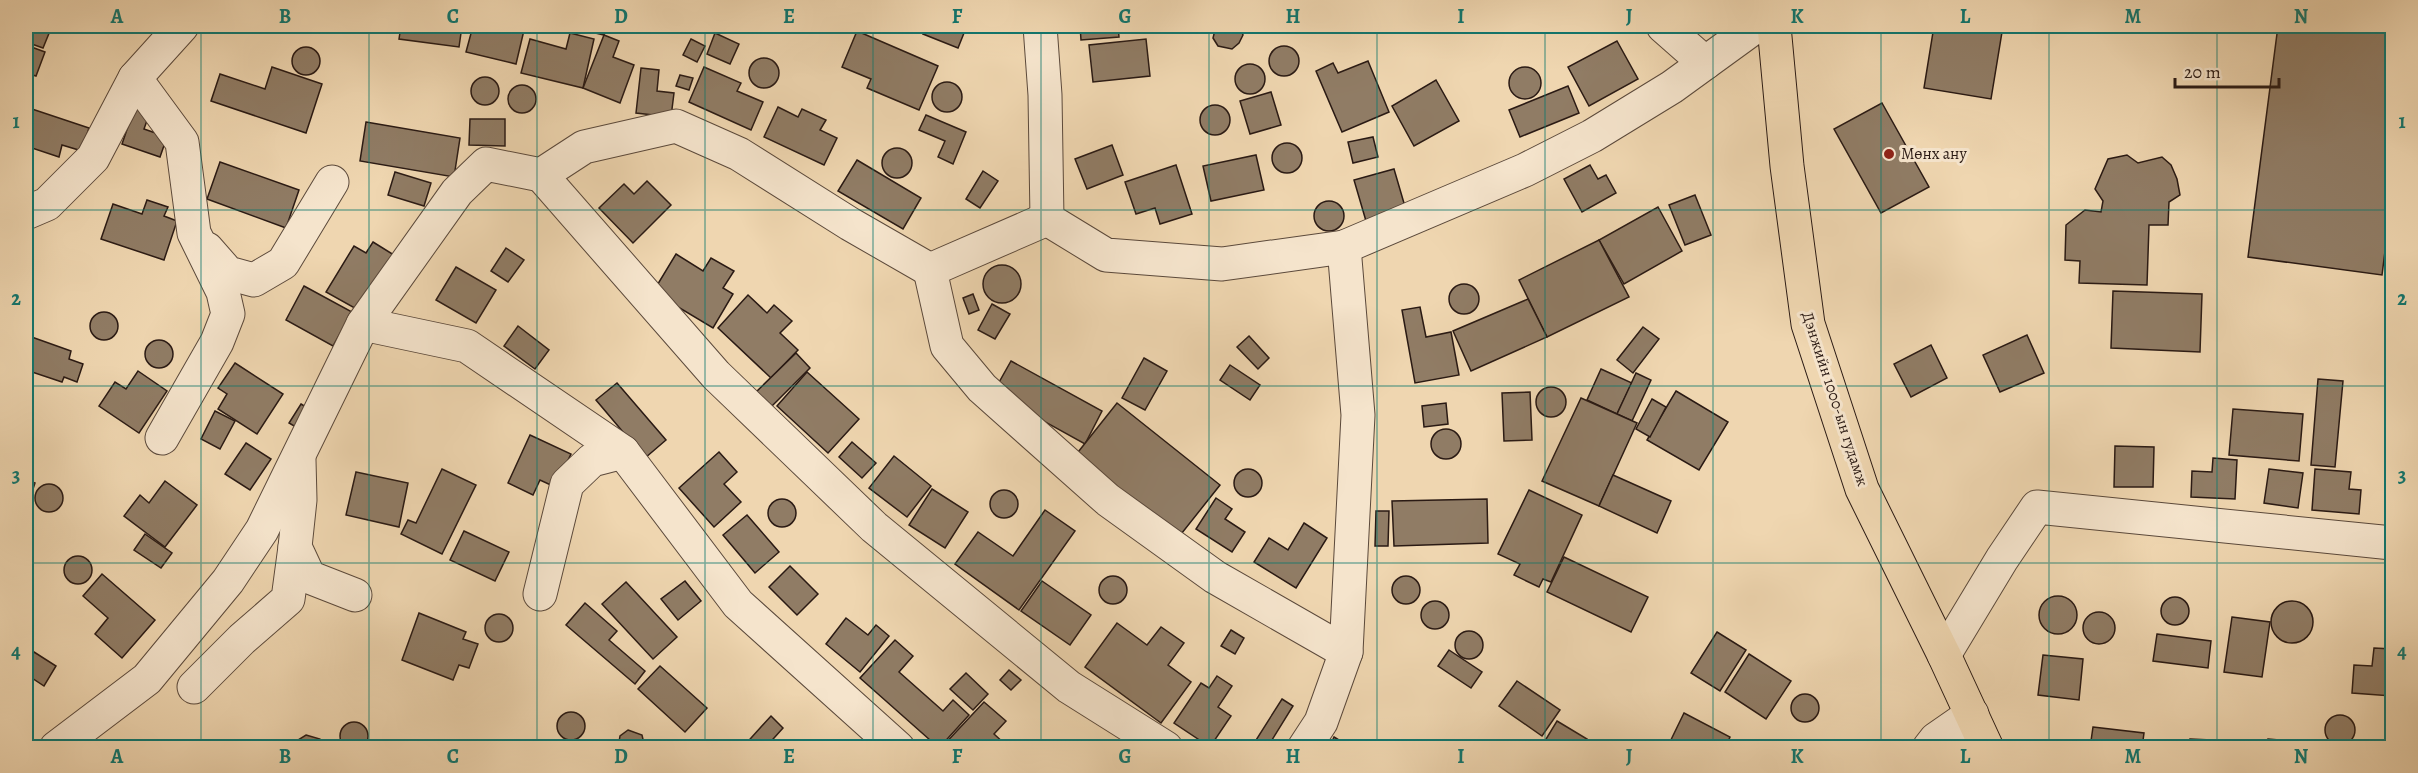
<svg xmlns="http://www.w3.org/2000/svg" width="2418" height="773" font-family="Alegreya,serif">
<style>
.building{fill:#907c65;stroke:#2a1a14;stroke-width:1.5}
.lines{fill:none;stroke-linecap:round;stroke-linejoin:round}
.minor-casing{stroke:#5b493b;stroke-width:35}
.major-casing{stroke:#2a1a14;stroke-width:35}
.minor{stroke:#f5e4cc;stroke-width:33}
.major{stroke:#efd6b0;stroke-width:33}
.grid{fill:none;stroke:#0f766e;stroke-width:1.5;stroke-opacity:0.55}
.poi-dot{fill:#8f2418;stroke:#f5e4cc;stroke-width:2}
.labels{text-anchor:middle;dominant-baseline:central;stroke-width:6;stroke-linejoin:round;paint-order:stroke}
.poi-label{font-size:16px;fill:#2a1a14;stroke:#f5e4cc;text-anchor:start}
.street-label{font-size:16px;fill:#2a1a14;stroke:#f5e4cc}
.neatline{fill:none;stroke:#0f766e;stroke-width:2}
.grid-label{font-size:20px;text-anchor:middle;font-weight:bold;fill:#0f766e}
</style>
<rect width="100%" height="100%" fill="#efd6b0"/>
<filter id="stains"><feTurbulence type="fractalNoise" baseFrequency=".00333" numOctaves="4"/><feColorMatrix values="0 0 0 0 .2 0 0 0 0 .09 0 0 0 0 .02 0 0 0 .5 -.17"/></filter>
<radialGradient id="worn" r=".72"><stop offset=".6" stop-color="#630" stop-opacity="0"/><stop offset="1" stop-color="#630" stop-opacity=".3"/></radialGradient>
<!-- building -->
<g class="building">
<polygon points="26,26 52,26 43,48 26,42"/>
<polygon points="401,26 462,26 459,47 399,39"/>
<polygon points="473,26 525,26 516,64 466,52"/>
<polygon points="575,26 606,26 604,35 574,28"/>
<polygon points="927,26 960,26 966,28 958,48 923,34"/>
<polygon points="1080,26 1118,26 1119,37 1081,40"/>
<polygon points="1216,26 1240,26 1243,35 1239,43 1232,49 1218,46 1213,38"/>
<polygon points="1934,26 2003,26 1991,99 1924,88"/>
<polygon points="2278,26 2392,26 2392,196 2382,275 2248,257"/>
<polygon points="857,31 938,66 919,110 867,88 871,79 842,67"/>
<polygon points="570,33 594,39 583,88 521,73 530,39 566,49"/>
<polygon points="715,33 739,44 730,64 707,54"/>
<polygon points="604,35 619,41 613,57 634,65 620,103 583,88"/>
<polygon points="691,39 705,46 697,62 683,55"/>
<polygon points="1146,39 1150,76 1093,82 1089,45"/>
<polygon points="1617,41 1638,79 1589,106 1568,67"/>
<polygon points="26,45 45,52 36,76 26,73"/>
<circle cx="1284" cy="61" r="15"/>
<circle cx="306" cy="61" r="14"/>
<circle cx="764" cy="73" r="15"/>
<polygon points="1368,61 1389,112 1342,132 1316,71 1333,63 1338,73"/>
<circle cx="1250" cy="79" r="15"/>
<polygon points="272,67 322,84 306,133 211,101 220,74 265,89"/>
<polygon points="704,67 741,83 737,91 763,102 751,130 689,102"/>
<circle cx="1525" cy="83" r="16"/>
<polygon points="641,68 659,70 657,91 674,93 671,117 636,113"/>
<polygon points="680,75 693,78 689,90 676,86"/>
<circle cx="485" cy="91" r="14"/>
<polygon points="1436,80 1459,121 1414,146 1392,106"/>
<circle cx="947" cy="97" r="15"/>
<circle cx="522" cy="99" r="14"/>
<polygon points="1568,86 1579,113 1520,137 1509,110"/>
<polygon points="1271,92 1281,125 1250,134 1240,101"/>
<polygon points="1882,103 1929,187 1881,213 1834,129"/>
<circle cx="1215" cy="120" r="15"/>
<polygon points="135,106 150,112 144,129 167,137 160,157 122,144"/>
<polygon points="26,107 89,128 82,151 62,145 59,157 26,146"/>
<polygon points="778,107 798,117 802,109 826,120 820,130 837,138 824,165 764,137"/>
<polygon points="926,115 966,132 953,164 938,157 945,141 919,130"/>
<polygon points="470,119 505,119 505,146 469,145"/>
<polygon points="366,122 460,138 454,177 360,161"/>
<polygon points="1373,137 1378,157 1353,163 1348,142"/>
<circle cx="1287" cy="158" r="15"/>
<polygon points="1112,145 1123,175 1087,189 1075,159"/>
<circle cx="897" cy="163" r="15"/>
<polygon points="1256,155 1264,190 1211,201 1203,166"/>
<polygon points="2127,155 2138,163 2162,157 2171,165 2177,179 2180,195 2169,202 2168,225 2149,225 2147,285 2079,283 2080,261 2065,260 2066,225 2085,210 2101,212 2103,201 2095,189 2108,159"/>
<polygon points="857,160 921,198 903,229 838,191"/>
<polygon points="220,162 299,190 286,228 207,199"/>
<polygon points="1176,165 1192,214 1160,224 1155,208 1136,214 1125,182"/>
<polygon points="1590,165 1598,179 1606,175 1616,193 1582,212 1564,179"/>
<polygon points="1394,169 1406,210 1366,221 1354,180"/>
<polygon points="983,171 998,181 980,208 966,199"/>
<polygon points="395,172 431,183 424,206 388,195"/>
<polygon points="647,181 671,205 633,243 599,208 624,184 634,194"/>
<polygon points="1695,195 1711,235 1685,245 1669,205"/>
<polygon points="147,200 168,207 164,216 177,221 164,260 101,239 113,204 142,214"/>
<circle cx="1329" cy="216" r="15"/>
<polygon points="1658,207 1682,251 1624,284 1599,240"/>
<polygon points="1599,240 1629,297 1547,337 1519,280"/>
<polygon points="373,242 394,255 360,311 326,292 354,246 366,253"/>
<polygon points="506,248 524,260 508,282 491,271"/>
<polygon points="676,254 703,271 711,258 734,271 723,288 733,294 713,328 653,292"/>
<circle cx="1002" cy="284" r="19"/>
<polygon points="456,267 496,290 476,323 436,300"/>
<circle cx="1464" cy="299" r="15"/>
<polygon points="304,286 352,312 333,346 286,320"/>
<polygon points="2113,291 2202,294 2200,352 2111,348"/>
<polygon points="973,294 979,310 969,314 963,298"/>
<polygon points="748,295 767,313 774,305 792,321 780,333 798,350 771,378 718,328"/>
<polygon points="1528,299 1547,337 1471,371 1453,331"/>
<polygon points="992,304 1010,314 995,339 978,330"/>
<polygon points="1420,307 1426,337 1451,332 1459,375 1415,383 1402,310"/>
<circle cx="104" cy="326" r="14"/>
<polygon points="518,326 549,350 535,369 504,346"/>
<polygon points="1643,327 1659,339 1633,373 1617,360"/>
<polygon points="26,335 71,351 69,359 83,364 77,382 64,377 62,382 26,370"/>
<polygon points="2027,335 2044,373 2000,392 1983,355"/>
<polygon points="1249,336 1269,358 1258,369 1237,347"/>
<circle cx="159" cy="354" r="14"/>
<polygon points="1931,345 1947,378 1911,397 1894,364"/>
<polygon points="796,353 810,368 770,408 755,393"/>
<polygon points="1144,358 1167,371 1145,410 1122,398"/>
<polygon points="1011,361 1102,411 1085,444 993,393"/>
<polygon points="235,363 283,394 257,434 218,409 227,394 218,388"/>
<polygon points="1230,365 1260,385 1250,400 1220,380"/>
<polygon points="1601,369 1632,383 1617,414 1587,400"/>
<polygon points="138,371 167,391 139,433 99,406 115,382 126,389"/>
<polygon points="807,372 859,419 828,453 777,406"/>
<polygon points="1636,373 1651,380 1632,421 1617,414"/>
<polygon points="2318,379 2343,381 2335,467 2311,465"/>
<polygon points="617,383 666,440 645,458 596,400"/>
<circle cx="1551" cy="402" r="15"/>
<polygon points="1676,391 1728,422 1699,470 1647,440"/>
<polygon points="1530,392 1532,440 1504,441 1502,393"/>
<polygon points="1581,398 1637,423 1599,506 1542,481"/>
<polygon points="1652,399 1666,407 1650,437 1636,429"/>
<polygon points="1117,403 1220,485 1178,538 1075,456"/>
<polygon points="1446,403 1448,424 1424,427 1422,406"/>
<polygon points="301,404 317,414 306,433 289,423"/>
<polygon points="2233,409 2303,414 2299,461 2229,455"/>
<polygon points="215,411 235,421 220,449 201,439"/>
<circle cx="1446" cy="444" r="15"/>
<polygon points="530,435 571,454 555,487 540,480 533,495 508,483"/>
<polygon points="852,442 876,463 862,478 839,457"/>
<polygon points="246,443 271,459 250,490 225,474"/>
<polygon points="2115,446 2154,447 2153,487 2114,487"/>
<polygon points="719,452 737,472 724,484 741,502 714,527 679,488"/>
<polygon points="894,456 931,486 907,517 869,488"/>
<polygon points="2213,458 2237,460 2235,499 2191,497 2192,471 2212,472"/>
<polygon points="26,464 31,466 26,480 35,483 26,510"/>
<circle cx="1248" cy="483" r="14"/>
<polygon points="442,469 476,485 442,554 401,534 408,520 416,523"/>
<polygon points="2269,469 2303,473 2298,508 2264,503"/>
<polygon points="2315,469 2351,472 2349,489 2361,490 2359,514 2312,510"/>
<polygon points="356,472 408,483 399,527 346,515"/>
<polygon points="1613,475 1671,501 1657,533 1599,506"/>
<polygon points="165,481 197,505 165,547 124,516 140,495 149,503"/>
<circle cx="49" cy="498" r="14"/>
<polygon points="932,489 968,512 945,548 909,525"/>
<circle cx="1004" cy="504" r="14"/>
<polygon points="1529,490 1582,515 1551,582 1543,579 1539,587 1514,575 1520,564 1498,554"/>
<polygon points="1216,498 1232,509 1225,519 1245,532 1232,552 1196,529"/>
<circle cx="782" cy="513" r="14"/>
<polygon points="1487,499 1488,543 1394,546 1392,501"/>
<polygon points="1045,510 1075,531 1019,610 955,564 978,532 1013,556"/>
<polygon points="1376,511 1389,511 1388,546 1375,546"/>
<polygon points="747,515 779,552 755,573 723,535"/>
<polygon points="1304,523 1327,538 1296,588 1254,562 1269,538 1288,550"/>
<polygon points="464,531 509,552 495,581 450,560"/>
<polygon points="145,534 172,553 161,568 134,550"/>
<circle cx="78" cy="570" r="14"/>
<polygon points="1564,557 1648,597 1631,632 1547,592"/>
<polygon points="790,566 818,594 797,615 769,587"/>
<polygon points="102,574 155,620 122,658 95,634 108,618 83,596"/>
<circle cx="1406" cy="590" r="14"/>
<circle cx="1113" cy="590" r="14"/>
<polygon points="685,581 701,601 678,620 661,599"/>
<polygon points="1042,581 1091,615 1070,645 1021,611"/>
<polygon points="626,582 677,637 653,659 602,604"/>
<circle cx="2058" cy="615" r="19"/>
<circle cx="2175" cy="611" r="14"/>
<circle cx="1435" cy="615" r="14"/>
<circle cx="2292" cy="622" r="21"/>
<polygon points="585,603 617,631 609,640 645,671 635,684 566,625"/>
<circle cx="2099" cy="628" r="16"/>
<polygon points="419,613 466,632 463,639 478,644 469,668 459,665 453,680 402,660"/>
<circle cx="499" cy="628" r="14"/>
<polygon points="2232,617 2270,622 2262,677 2224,672"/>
<polygon points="846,618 868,635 876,625 889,636 860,672 826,644"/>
<polygon points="1117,623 1147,645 1161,627 1184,643 1168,665 1191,682 1161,723 1085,667"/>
<polygon points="1231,630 1244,638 1235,654 1221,646"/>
<circle cx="1469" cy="645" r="14"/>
<polygon points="1717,632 1746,650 1720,691 1691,673"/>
<polygon points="2157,634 2211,641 2208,668 2153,661"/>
<polygon points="895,640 913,656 899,672 943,711 953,700 969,715 939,748 860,678"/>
<polygon points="2374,648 2392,649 2392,696 2352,693 2354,665 2372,666"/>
<polygon points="1449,650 1482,672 1471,688 1438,666"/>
<polygon points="34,652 56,666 44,686 26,674 26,665"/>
<polygon points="1749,654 1791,681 1766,719 1725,692"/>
<polygon points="2043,655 2083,659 2079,700 2038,695"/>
<polygon points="660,666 707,708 685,732 638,689"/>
<polygon points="1009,670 1021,680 1011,690 1000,680"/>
<polygon points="966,673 988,694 973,710 950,689"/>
<polygon points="1217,676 1232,686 1218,707 1231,716 1210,747 1174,723 1201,683 1209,688"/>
<polygon points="1517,681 1560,710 1542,736 1499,706"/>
<circle cx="1805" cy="708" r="14"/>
<polygon points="1282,699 1293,706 1267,748 1251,748"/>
<polygon points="984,702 1006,721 994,734 1006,745 1003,748 941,748"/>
<circle cx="571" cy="726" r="14"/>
<polygon points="1684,713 1730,737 1727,744 1733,748 1667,748"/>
<circle cx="2340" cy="730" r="15"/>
<polygon points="771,716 783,728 765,748 742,748"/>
<polygon points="1557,721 1587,739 1581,748 1549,748 1543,744"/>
<circle cx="354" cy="736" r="14"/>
<polygon points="2093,727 2144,733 2142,748 2090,748"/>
<polygon points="628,730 642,735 645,748 618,748 620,736"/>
<polygon points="306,735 320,739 323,748 295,748 298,740"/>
<polygon points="1334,737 1352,748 1329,748"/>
<polygon points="2190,739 2211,740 2210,748 2190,748"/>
<polygon points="2268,739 2291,741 2291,748 2268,748"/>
<polygon points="491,741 501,742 507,748 482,748"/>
</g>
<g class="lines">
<!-- minor casing -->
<g class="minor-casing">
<g id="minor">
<polyline points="1040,26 1045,95 1047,219 1106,255 1222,264 1344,247 1525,170 1592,136 1672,87 1756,26"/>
<polyline points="1663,26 1705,63"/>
<polyline points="135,78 182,142 194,233 223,292 228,314 217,342 162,438"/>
<polyline points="541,175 716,375 874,527 1069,687 1166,748"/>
<polyline points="26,213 47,204 93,158 135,78 182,26"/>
<polyline points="207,249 228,273 254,280 283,263 332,182"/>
<polyline points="930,270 947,346 982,388 1108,500 1215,577 1346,652"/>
<polyline points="363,324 467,346 623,452 738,604 898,748"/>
<polyline points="299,460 300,500 295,547 309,577 355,595"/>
<polyline points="540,594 567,484 592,460 623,452"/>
<polyline points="1944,655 2002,559 2037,507 2392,543"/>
<polyline points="194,687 242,639 288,599 295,547"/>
<polyline points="56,748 147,679 228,581 262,530 363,324 457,192 486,164 541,175 584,147 676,126 739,154 850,224 930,270 1047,219"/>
<polyline points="1304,748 1321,722 1346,652 1358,415 1344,247"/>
<polyline points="1929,748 1936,739 1972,714"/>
</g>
</g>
<!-- major casing -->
<g class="major-casing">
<polyline id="major" points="1774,26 1787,166 1808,324 1862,489 1944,655 1987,748"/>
</g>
<!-- minor -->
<use href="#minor" class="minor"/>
<!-- major -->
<use href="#major" class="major"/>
</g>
<!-- grid -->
<path class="grid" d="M201 26V748M369 26V748M537 26V748M705 26V748M873 26V748M1041 26V748M1209 26V748M1377 26V748M1545 26V748M1713 26V748M1881 26V748M2049 26V748M2217 26V748M26 210H2392M26 386H2392M26 563H2392"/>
<!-- markers -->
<circle class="poi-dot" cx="1889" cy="154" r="6"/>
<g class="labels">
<!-- poi labels -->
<g class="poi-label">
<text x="1901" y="154">Мөнх ану</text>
</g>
<!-- street labels -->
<g class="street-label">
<text transform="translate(1835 399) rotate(72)">Дэнжийн 1000-ын гудамж</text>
</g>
</g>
<!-- margin -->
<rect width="2418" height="773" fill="none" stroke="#efd6b0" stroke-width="66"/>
<!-- scale -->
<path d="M2175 78v9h104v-9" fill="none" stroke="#2a1a14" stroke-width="3"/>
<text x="2184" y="78" font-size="18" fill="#2a1a14" stroke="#f5e4cc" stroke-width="4.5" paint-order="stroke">20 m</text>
<rect x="33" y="33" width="2352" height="707" class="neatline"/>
<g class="grid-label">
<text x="117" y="23">A</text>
<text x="285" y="23">B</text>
<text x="453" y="23">C</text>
<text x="621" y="23">D</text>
<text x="789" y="23">E</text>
<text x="957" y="23">F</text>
<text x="1125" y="23">G</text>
<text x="1293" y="23">H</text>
<text x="1461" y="23">I</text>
<text x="1629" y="23">J</text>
<text x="1797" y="23">K</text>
<text x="1965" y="23">L</text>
<text x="2133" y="23">M</text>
<text x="2301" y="23">N</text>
<text x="16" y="128">1</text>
<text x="2402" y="128">1</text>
<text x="16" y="305">2</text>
<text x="2402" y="305">2</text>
<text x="16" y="482">3</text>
<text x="2402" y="482">3</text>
<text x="16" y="658">4</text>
<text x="2402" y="658">4</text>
<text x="117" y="763">A</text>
<text x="285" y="763">B</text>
<text x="453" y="763">C</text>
<text x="621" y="763">D</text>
<text x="789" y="763">E</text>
<text x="957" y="763">F</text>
<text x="1125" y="763">G</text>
<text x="1293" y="763">H</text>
<text x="1461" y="763">I</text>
<text x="1629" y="763">J</text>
<text x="1797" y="763">K</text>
<text x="1965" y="763">L</text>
<text x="2133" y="763">M</text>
<text x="2301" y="763">N</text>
</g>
<rect width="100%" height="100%" filter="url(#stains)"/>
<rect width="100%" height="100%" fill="url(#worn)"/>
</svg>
